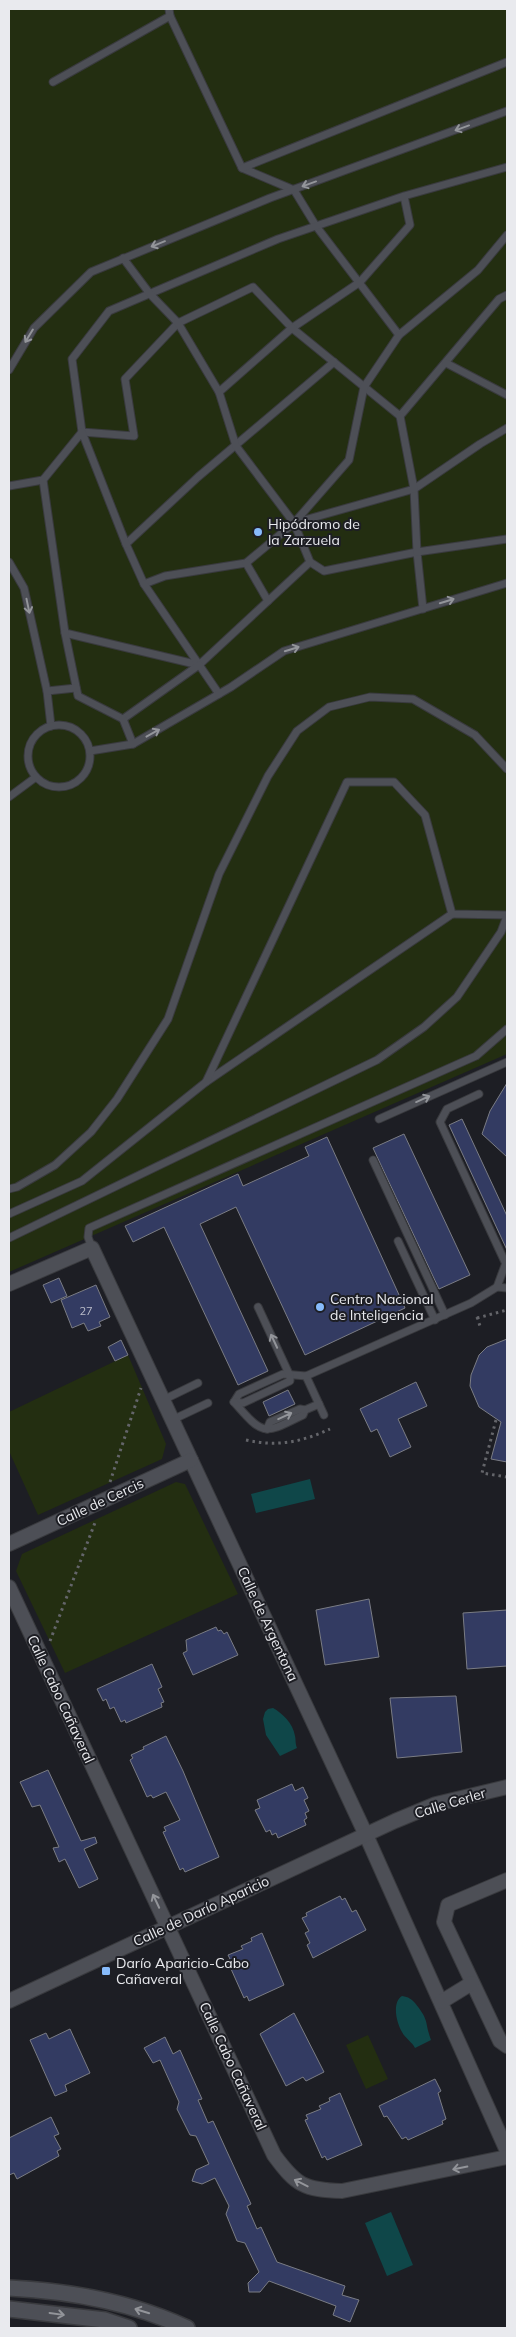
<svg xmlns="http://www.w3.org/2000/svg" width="516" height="2337" font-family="Mulish,sans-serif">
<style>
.green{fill:#232e11}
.water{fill:#0f4749}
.building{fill:#333b62;stroke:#7a7c84}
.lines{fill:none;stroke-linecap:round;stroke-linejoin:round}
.lane-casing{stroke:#393a3e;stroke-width:9}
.street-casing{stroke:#393a3e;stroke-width:16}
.secondary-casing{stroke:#393a3e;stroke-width:18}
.path{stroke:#64656a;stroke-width:3;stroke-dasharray:2.5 4;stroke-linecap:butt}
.lane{stroke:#4d4f56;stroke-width:7}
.street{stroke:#4d4f56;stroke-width:14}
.secondary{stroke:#4d4f56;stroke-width:15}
.oneway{stroke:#93959a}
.poi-dot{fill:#87bbfb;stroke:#1d1e24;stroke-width:2}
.labels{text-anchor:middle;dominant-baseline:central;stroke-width:4;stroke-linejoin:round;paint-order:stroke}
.number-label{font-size:11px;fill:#bcbecb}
.poi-label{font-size:14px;fill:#e9eaee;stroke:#1d1e24;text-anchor:start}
.street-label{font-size:14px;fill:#e9eaee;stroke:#1d1e24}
</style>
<rect width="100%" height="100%" fill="#1d1e24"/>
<!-- green -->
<g class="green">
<polygon points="9,9 507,9 507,1054 9,1272"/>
<polygon points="128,1355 166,1444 162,1459 38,1515 9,1451 9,1412"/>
<polygon points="176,1482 185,1484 238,1594 65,1673 16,1571 22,1554"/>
<polygon points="368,2035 388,2079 366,2089 346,2045"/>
</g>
<!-- water -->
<g class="water">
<polygon points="310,1479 315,1499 256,1513 251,1494"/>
<path d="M273 1708C282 1713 293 1723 295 1736 296 1740 295 1743 297 1748L280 1756 266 1735 263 1719 265 1712 268 1709Z"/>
<path d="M402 1996C409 1997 411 1999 415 2003 430 2022 424 2020 431 2040L415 2048C412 2042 405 2038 402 2032 396 2022 392 2002 402 1996Z"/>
<polygon points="391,2212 413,2265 387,2276 365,2223"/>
</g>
<!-- building -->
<g class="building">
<polygon points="507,1083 507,1157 482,1134 490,1111"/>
<polygon points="462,1119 507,1216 507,1250 449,1125"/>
<polygon points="404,1134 470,1275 439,1289 373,1148"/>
<polygon points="327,1137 405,1308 305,1355 236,1207 200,1224 268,1371 238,1385 164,1227 133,1242 125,1226 238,1174 243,1186 309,1156 305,1147"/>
<polygon points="59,1278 67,1296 51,1303 43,1285"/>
<polygon points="96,1285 110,1317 99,1322 101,1326 88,1331 84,1323 72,1328 61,1300"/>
<polygon points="507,1339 507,1462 491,1459 501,1422 479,1407 470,1386 471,1375 479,1355 487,1347"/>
<polygon points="121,1340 128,1355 115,1361 108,1347"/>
<polygon points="416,1382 427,1406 398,1419 411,1447 390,1457 377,1429 371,1432 360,1409"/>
<polygon points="288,1390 295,1404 269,1416 263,1402"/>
<polygon points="369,1599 379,1657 325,1665 316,1610"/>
<polygon points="507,1610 507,1666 467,1669 463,1613"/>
<polygon points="216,1627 218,1631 221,1630 224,1634 227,1632 238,1655 193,1675 183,1653 187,1651 186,1640"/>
<polygon points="152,1664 162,1687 158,1689 164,1702 161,1703 162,1707 126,1723 125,1720 121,1722 114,1707 110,1709 106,1699 103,1701 97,1689"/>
<polygon points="456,1696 462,1752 397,1758 390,1698"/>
<polygon points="166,1736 183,1771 219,1857 185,1872 183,1868 180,1870 163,1832 166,1831 164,1827 180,1820 166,1792 153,1798 151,1795 147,1797 130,1760 133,1758 131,1755 144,1749 143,1747"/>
<polygon points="48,1770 81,1841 95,1837 97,1843 84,1849 98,1879 79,1888 65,1859 59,1862 53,1848 59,1847 40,1805 32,1807 20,1782"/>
<polygon points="292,1784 295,1791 303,1787 308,1798 304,1800 309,1811 305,1813 307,1818 304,1820 306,1825 278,1838 276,1833 272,1835 270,1830 266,1832 255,1810 260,1808 257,1800"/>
<polygon points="340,1896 342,1900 345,1898 352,1912 356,1910 366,1930 313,1958 307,1945 310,1943 305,1933 309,1931 302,1918 307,1916 306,1913"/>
<polygon points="262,1933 284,1985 249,2001 247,1996 244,1998 227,1960 230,1959 228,1955 243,1949 241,1946 252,1941 251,1938"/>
<polygon points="294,2013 324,2072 306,2081 303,2077 286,2086 260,2034"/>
<polygon points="70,2029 90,2073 65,2085 67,2091 55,2096 30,2040 46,2033 49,2039"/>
<polygon points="165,2037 173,2054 180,2050 202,2099 198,2100 208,2123 213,2121 251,2204 247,2206 257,2229 261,2227 277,2262 345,2286 342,2295 359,2300 350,2322 333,2315 336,2306 269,2281 260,2292 249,2292 248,2283 259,2272 245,2243 237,2241 226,2214 229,2206 215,2178 202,2184 192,2181 196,2170 209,2164 196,2136 190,2135 177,2109 179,2102 160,2060 153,2063 144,2048"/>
<polygon points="435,2079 441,2091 438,2093 446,2119 442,2121 443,2124 408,2140 406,2137 402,2139 387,2116 384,2117 379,2106"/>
<polygon points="340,2093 362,2145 327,2160 325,2156 322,2158 305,2120 308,2119 306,2115 321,2109 319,2106 330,2101 329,2098"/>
<polygon points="51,2117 59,2134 54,2136 61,2149 57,2151 59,2156 17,2179 14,2173 9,2175 9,2138"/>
</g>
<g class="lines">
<!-- lane casing -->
<g class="lane-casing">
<g id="lane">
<polyline points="170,16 242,168 294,190 316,226 399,335 478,270 507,235"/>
<polyline points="53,82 170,16 169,9"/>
<polyline points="242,168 507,62"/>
<polyline points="404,196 410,225 360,282 292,328 253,287 178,323 125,379 134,436 82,432 72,359 109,311 278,239 404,196 507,167"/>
<polyline points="123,258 150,294 178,323 219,392 292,328 400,416 499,299 507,295"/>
<polyline points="334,362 198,477 126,544 144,584 165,576 246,563 294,523 349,460 364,387 399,335"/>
<polyline points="446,363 507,395"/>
<polyline points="9,370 34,328 91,272 270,198 507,111"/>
<polyline points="219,392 236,446 294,523 310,562 324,571 417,552 423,609"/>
<polyline points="507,428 480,444 414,489 417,552 507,539"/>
<polyline points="9,486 43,480"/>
<polyline points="294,523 414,489 400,416"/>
<polyline points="126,544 82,432 43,480 65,633 199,665 310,562"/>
<polyline points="9,562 24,588 47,691 51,726"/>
<polyline points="246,563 268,601"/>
<polyline points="144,584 219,694"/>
<polyline points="65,633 78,696 123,719 199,665"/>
<polyline points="47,691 76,688"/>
<polyline points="123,719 133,744"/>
<circle cx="59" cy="756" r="31"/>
<polyline points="90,751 133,744 231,687 284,651 507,583"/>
<polyline points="9,797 36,777"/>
<polyline points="206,1082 452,914"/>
<polyline points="479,1094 447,1109 440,1122 505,1262"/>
<polyline points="379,1119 507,1062"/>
<polyline points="373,1160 445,1315"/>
<polyline points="9,1189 17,1187 55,1165 91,1132 117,1099 168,1019 219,874 268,776 297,731 329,707 370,697 413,699 475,735 507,769"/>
<polyline points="9,1214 82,1181 206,1082 347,782 394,782 425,815 452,914 507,915"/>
<polyline points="9,1238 377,1060 424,1027 457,997 501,932 507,916"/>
<polyline points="398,1241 435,1320"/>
<polyline points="92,1248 88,1237 89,1228 476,1056 507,1029"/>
<polyline points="497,1287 507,1288"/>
<polyline points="306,1376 324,1415"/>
<polyline points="163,1400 198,1383"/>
<polyline points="234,1402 239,1394 283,1374 306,1376 471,1303 497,1287 507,1260"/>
<polyline points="234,1402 243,1403 290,1381 290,1376 258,1307"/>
<path d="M234 1402C264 1436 263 1435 303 1415L305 1410 319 1404"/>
<polyline points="172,1420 208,1403"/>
<polyline points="267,1429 270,1422 300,1409 305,1410"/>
</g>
</g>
<!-- street casing -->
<g class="street-casing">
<g id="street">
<polyline points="9,1284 92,1248 366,1835 507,2151"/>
<polyline points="9,1544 191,1460"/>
<path d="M9 1587 274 2155C296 2185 304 2190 342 2191L507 2157"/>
<polyline points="507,1880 448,1905 444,1922 500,2041 507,2046"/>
<polyline points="9,2001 395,1821 436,1804 507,1787"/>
<polyline points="441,2002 472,1983"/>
</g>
</g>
<!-- secondary casing -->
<g class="secondary-casing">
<g id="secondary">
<path d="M9 2288C71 2291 131 2302 187 2328"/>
<polyline points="9,2309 105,2320 129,2328"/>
</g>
</g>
<!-- path -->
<g class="path">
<polyline points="477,1317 481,1329"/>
<polyline points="477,1318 507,1310"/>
<polyline points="496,1420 482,1473 507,1477"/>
<path d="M246 1440C277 1447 302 1442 330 1429"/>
<polyline points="110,1482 141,1388"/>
<polyline points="50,1641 96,1520"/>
</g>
<!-- lane -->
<use href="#lane" class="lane"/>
<!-- street -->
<use href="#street" class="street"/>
<!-- secondary -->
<use href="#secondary" class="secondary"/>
</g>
<!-- one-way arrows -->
<defs><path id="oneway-shaft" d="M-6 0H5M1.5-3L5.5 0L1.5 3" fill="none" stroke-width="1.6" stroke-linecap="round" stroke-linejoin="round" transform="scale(1.25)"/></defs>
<g class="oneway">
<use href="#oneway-shaft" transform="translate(462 128) rotate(160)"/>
<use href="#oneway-shaft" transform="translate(309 184) rotate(160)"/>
<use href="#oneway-shaft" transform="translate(158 244) rotate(158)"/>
<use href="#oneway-shaft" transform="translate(29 336) rotate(121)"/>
<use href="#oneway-shaft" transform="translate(447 601) rotate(-17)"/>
<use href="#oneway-shaft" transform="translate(28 606) rotate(78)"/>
<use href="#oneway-shaft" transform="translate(292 649) rotate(-17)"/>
<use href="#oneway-shaft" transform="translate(153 733) rotate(-29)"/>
<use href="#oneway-shaft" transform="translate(423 1099) rotate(-24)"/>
<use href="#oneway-shaft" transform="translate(274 1341) rotate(-115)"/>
<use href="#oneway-shaft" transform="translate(285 1416) rotate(-25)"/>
<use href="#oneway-shaft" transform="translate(156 1901) rotate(-115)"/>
<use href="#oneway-shaft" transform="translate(460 2168) rotate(169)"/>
<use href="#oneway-shaft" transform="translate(301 2183) rotate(-153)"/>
<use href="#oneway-shaft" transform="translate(142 2311) rotate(-163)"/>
<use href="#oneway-shaft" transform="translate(57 2314) rotate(8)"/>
</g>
<!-- markers -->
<g class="poi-dot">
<circle cx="258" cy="532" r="5"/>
<circle cx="320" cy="1307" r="5"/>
<rect x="101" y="1966" width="10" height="10" rx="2.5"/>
</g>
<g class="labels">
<!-- number labels -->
<g class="number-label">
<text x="86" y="1311">27</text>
</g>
<!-- poi labels -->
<g class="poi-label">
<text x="268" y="524">Hipódromo de<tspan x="268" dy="16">la Zarzuela</tspan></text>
<text x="330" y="1299">Centro Nacional<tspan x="330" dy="16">de Inteligencia</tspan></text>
<text x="116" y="1963">Darío Aparicio-Cabo<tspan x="116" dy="16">Cañaveral</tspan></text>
</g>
<!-- street labels -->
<g class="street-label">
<text transform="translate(100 1502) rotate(-25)">Calle de Cercis</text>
<text transform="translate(268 1624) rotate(65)">Calle de Argentona</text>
<text transform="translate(61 1699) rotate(65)">Calle Cabo Cañaveral</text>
<text transform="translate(450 1803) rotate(-17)">Calle Cerler</text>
<text transform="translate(201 1911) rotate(-25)">Calle de Darío Aparicio</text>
<text transform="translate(233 2066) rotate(65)">Calle Cabo Cañaveral</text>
</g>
</g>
<!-- border -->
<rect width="516" height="2337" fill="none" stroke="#e9eaee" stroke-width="20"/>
</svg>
